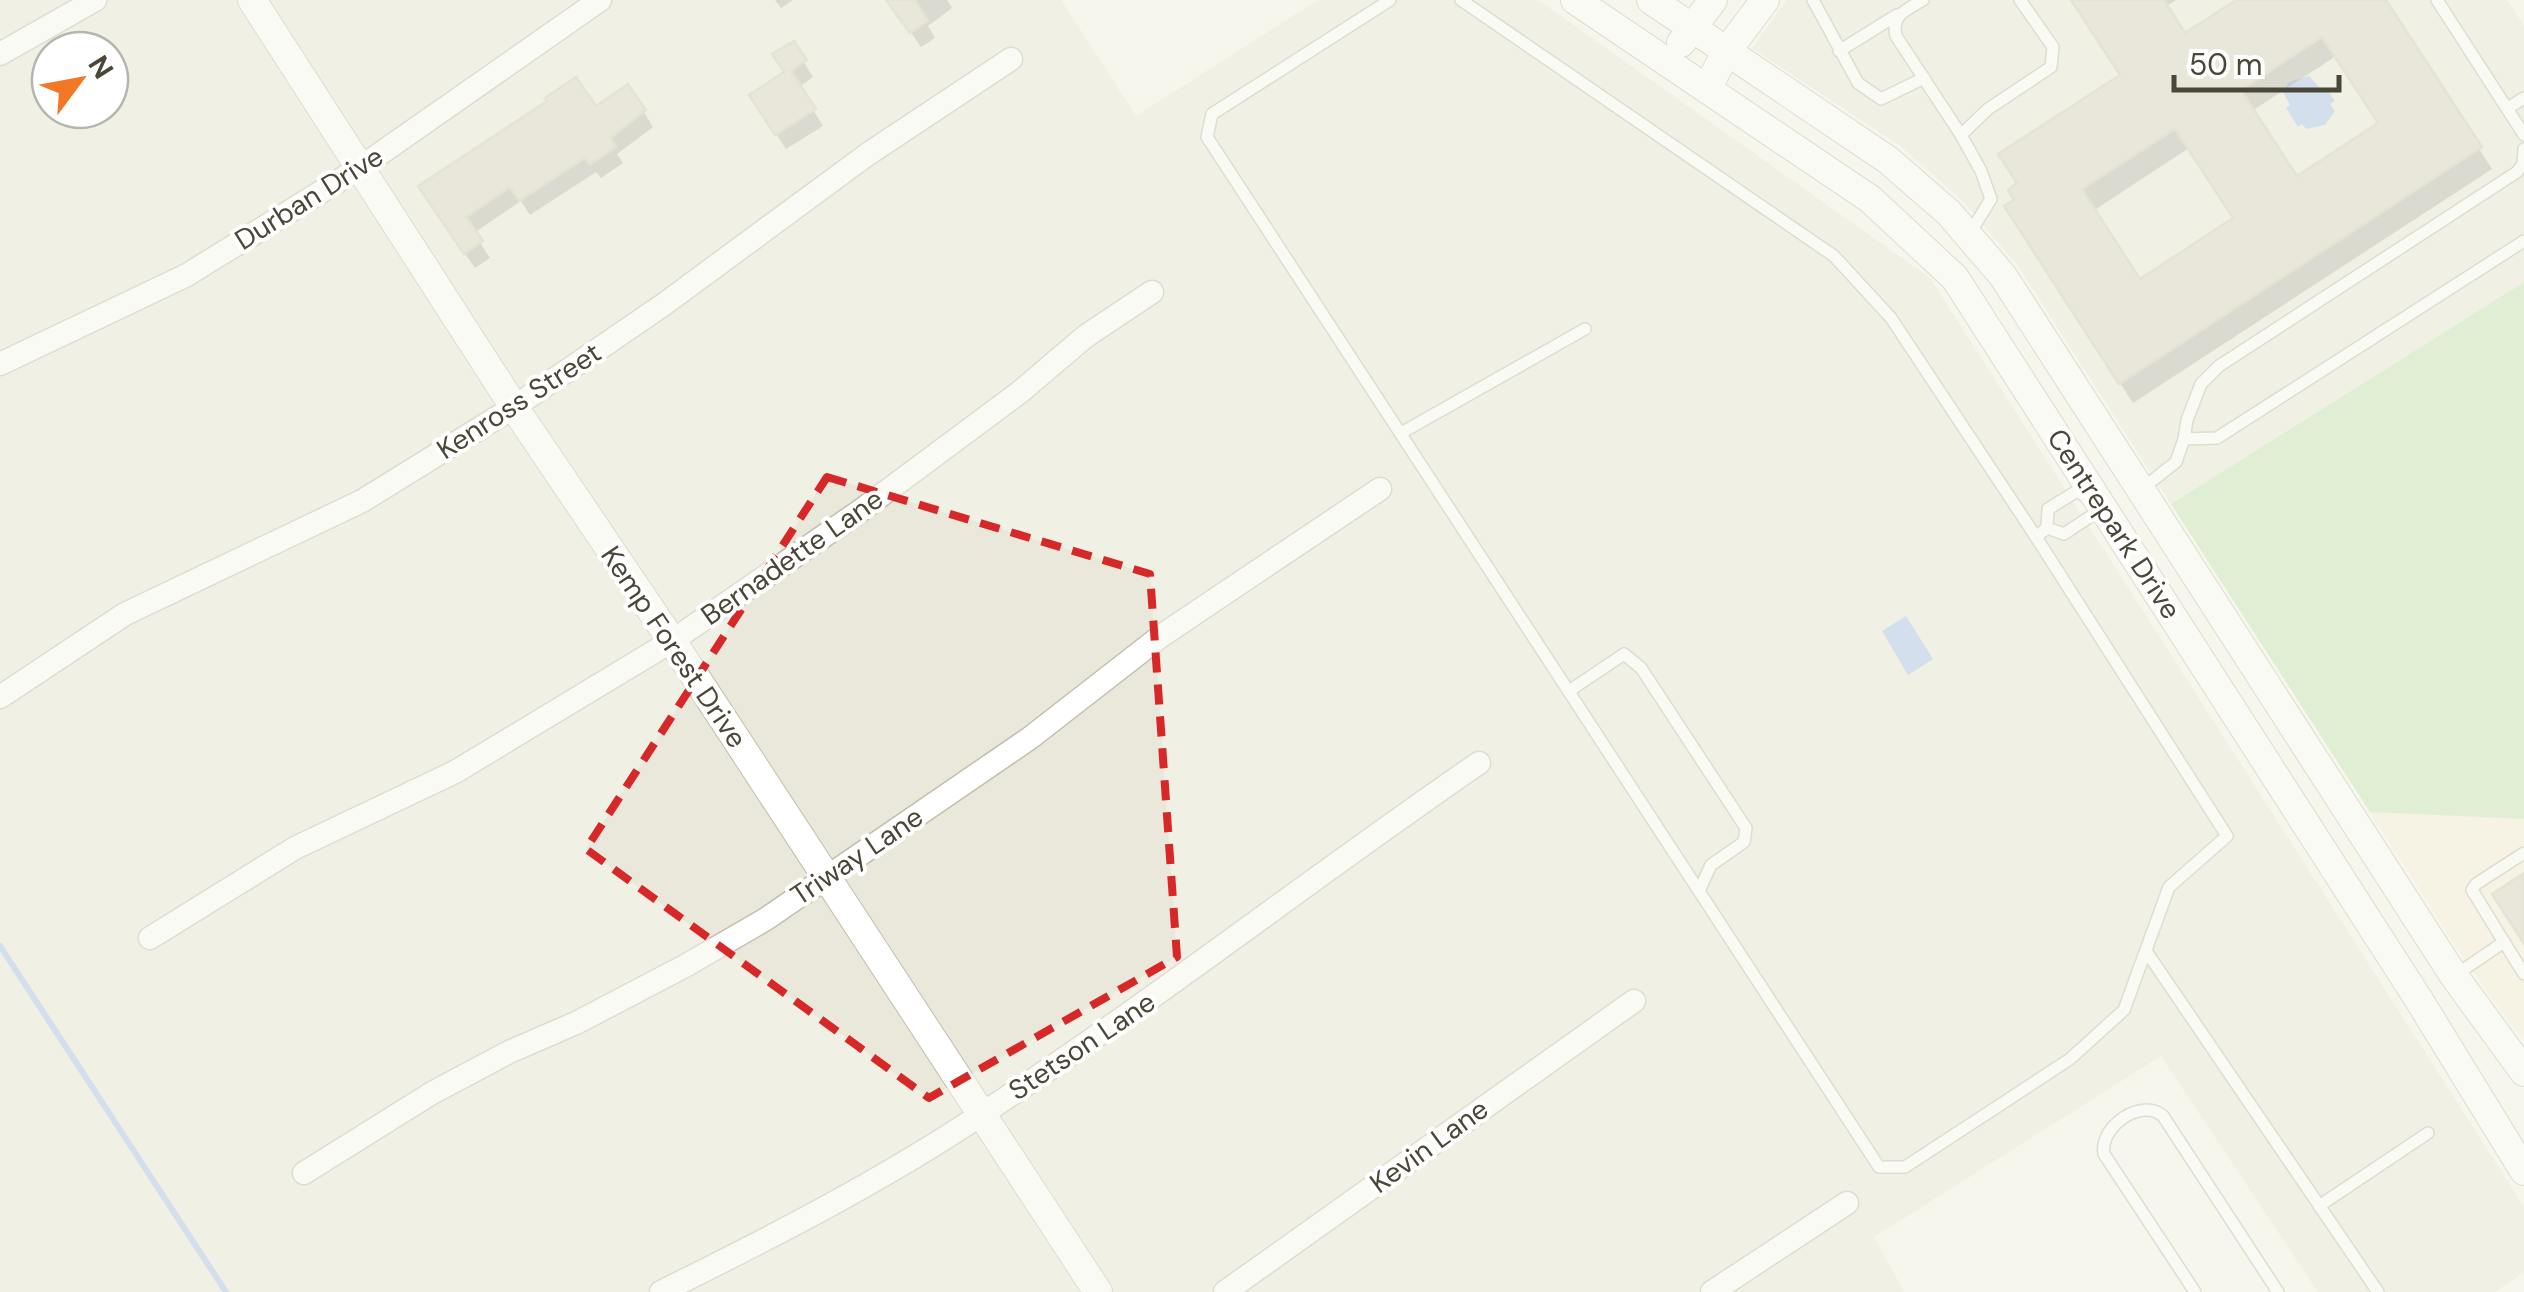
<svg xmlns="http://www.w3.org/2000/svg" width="2524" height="1292" font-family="'DM Sans',sans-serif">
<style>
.residential{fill:#e9e8da;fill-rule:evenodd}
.commercial{fill:#f5f0d9}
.green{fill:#c5e7b7}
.water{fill:#acc3ef}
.shadow{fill:#0003;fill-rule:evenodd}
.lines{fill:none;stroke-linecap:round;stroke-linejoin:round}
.stream{stroke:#acc3ef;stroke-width:6}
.building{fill:#d7d4c2;stroke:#d1cdb5;stroke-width:2.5;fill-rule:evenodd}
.service-casing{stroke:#c1bfae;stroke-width:14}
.minor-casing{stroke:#c1bfae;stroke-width:25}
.tertiary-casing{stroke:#c1bfae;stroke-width:30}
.service{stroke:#fff;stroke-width:11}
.minor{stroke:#fff;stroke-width:22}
.tertiary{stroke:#fff;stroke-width:28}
.marked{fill:none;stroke:#d62828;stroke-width:8;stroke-dasharray:20 12;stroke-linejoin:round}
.labels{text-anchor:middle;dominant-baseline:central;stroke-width:8;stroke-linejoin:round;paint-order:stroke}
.street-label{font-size:28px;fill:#4a4739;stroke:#fff}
</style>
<rect width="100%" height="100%" fill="#f5f5ec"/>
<!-- residential -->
<g class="residential">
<path d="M0 0H1061L1136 116 1318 0H1538L1930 278 2524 1207V1272L2495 1292H2318L2161 1056 1874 1237 1904 1292H0ZM50 50H110V110H50Z"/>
<polygon points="1787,0 2507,0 2524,26 2524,282 2171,504 2018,266 1962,200 1899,145 1752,48"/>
</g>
<!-- commercial -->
<polygon class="commercial" points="2370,812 2524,819 2524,1041 2469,966"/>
<!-- green -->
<polygon class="green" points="2524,282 2524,819 2370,812 2171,504"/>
<!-- water -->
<g class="water">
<polygon points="2309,76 2321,89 2325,87 2335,101 2330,104 2335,111 2325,125 2306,129 2302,124 2298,127 2286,108 2290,105 2283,92 2289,82"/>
<polygon points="1906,616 1933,659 1908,675 1882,631"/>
</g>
<!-- shadow -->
<g class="shadow">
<polygon points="775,0 793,0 781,8"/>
<polygon points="889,0 947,0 952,8 928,26 935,38 921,47"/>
<path d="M2073 0H2176L2165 7 2184 37 2241 0H2383L2492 169 2133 403 2019 228 2017 201 2122 77ZM2336 56 2380 125 2297 179 2252 111ZM2189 148 2236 220 2140 283 2093 211Z"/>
<polygon points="793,44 813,77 799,87 823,126 786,149 761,111 787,74"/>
<polygon points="595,110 644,112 653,127 617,154 623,163 601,178 596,172 530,215 521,201 474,233 490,258 475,268 430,203"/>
</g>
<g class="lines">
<!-- stream -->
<polyline class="stream" points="0,946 226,1292"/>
</g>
<!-- building -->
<g class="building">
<polygon points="886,0 915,0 928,21 910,33"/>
<path d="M2071 0H2164L2185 33 2236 0H2386L2482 147 2119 384 2004 206 2014 200 2008 190 2017 183 1998 154 2120 75ZM2322 37 2378 123 2297 176 2241 90ZM2175 129 2233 218 2140 279 2082 189Z"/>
<polygon points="794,41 807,60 791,71 816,109 775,135 749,95 784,72 772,54"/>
<polygon points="576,77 596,106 628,84 646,110 610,138 616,147 590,164 585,158 519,201 510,187 466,217 483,241 464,254 418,186 547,101 545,98"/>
<polygon points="2524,873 2524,944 2492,894"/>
</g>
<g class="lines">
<!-- service casing -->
<g class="service-casing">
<g id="service">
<polyline points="1390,0 1212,114 1207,137 1879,1167 1905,1167 2070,1059 2124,1010 2169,887 2227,836 2036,537 2047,528"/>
<polyline points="1461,0 1834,256 1891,318 2036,537"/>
<polyline points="1813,0 1858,83 1881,99 1924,78"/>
<path d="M1923 0C1906 10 1891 15 1896 36L1961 135"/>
<polyline points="2437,0 2524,135"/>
<polyline points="1839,51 1897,15"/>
<polyline points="2508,108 2524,98"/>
<polyline points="1968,236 1991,199 1981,171 1961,135 1988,109 2051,67 2053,47 2020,0"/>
<polyline points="1401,433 1585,329"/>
<polyline points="2184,439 2217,438 2524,241"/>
<polyline points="2143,488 2176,462 2184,439 2187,420 2201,384 2219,366 2517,172 2523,164 2524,149"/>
<polygon points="2077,491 2092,501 2094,514 2064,534 2047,528 2048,509"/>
<polyline points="1569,691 1624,654 1641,668 1746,828 1744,842 1711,865 1699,891"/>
<polyline points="2504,942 2524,974"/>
<polyline points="2146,951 2378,1292"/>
<polyline points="2454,976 2504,942 2472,890 2476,884 2524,853"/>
<polyline points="2319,1206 2428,1133"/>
<path d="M2195 1292 2104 1154C2099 1127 2141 1097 2163 1116L2278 1292"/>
</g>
</g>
<!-- minor casing -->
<g class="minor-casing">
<g id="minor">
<polyline points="0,54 95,0"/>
<polyline points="0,364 187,275 361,167 600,0"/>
<polyline points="0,697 125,614 362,501 514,407 663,305 868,154 1011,59"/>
<polyline points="150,938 295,848 455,772 672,641 860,511 1020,392 1086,336 1152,292"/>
<polyline points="304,1173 432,1093 509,1052 576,1023 685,966 766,919 1030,738 1161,636 1380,489"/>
<path d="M661 1292C772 1237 882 1181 985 1112 1154 1001 1313 877 1479 763"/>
<polyline points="1225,1292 1634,1001"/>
<polyline points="1712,1292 1847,1203"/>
</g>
</g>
<!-- tertiary casing -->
<g class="tertiary-casing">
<g id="tertiary">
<polyline points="252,0 514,407 672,641 1098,1292"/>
<polyline points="1575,0 1870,199 1955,278 2419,1000 2524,1171"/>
<polyline points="1651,0 1888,160 1949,213 2003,276 2454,976 2524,1072"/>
<polyline points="1681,43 1713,0"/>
<polyline points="1707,89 1726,52 1765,0"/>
</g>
</g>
<!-- service -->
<use href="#service" class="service"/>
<!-- minor -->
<use href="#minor" class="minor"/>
<!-- tertiary -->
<use href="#tertiary" class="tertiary"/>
</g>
<!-- marked area -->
<path d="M0 0H2524V1292H0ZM827 477 1150 574 1177 957 929 1098 586 849Z" fill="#f5f5ec" fill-opacity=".55" fill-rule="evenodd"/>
<path class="marked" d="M827 477 1150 574 1177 957 929 1098 586 849Z"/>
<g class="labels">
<!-- street labels -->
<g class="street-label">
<text transform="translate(309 198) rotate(-32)">Durban Drive</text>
<text transform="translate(519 401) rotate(-33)">Kenross Street</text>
<text transform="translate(2114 524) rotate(57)">Centrepark Drive</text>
<text transform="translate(792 557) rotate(-35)">Bernadette Lane</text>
<text transform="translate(674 647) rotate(56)">Kemp Forest Drive</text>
<text transform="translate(857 856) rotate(-34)">Triway Lane</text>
<text transform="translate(1082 1046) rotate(-34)">Stetson Lane</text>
<text transform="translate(1429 1146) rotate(-36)">Kevin Lane</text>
</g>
</g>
<!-- north arrow -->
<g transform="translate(80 80) rotate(58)"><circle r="48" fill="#ffffff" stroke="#b7b5b0" stroke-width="2.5"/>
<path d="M0-8L18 38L0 25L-18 38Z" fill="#f27727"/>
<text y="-15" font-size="28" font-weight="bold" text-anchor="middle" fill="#4a4739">N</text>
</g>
<!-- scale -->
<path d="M2174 75v15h165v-15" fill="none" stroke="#4a4739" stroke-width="5"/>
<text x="2189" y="75" font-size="30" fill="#4a4739" stroke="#ffffff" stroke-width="8" paint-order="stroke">50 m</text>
</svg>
